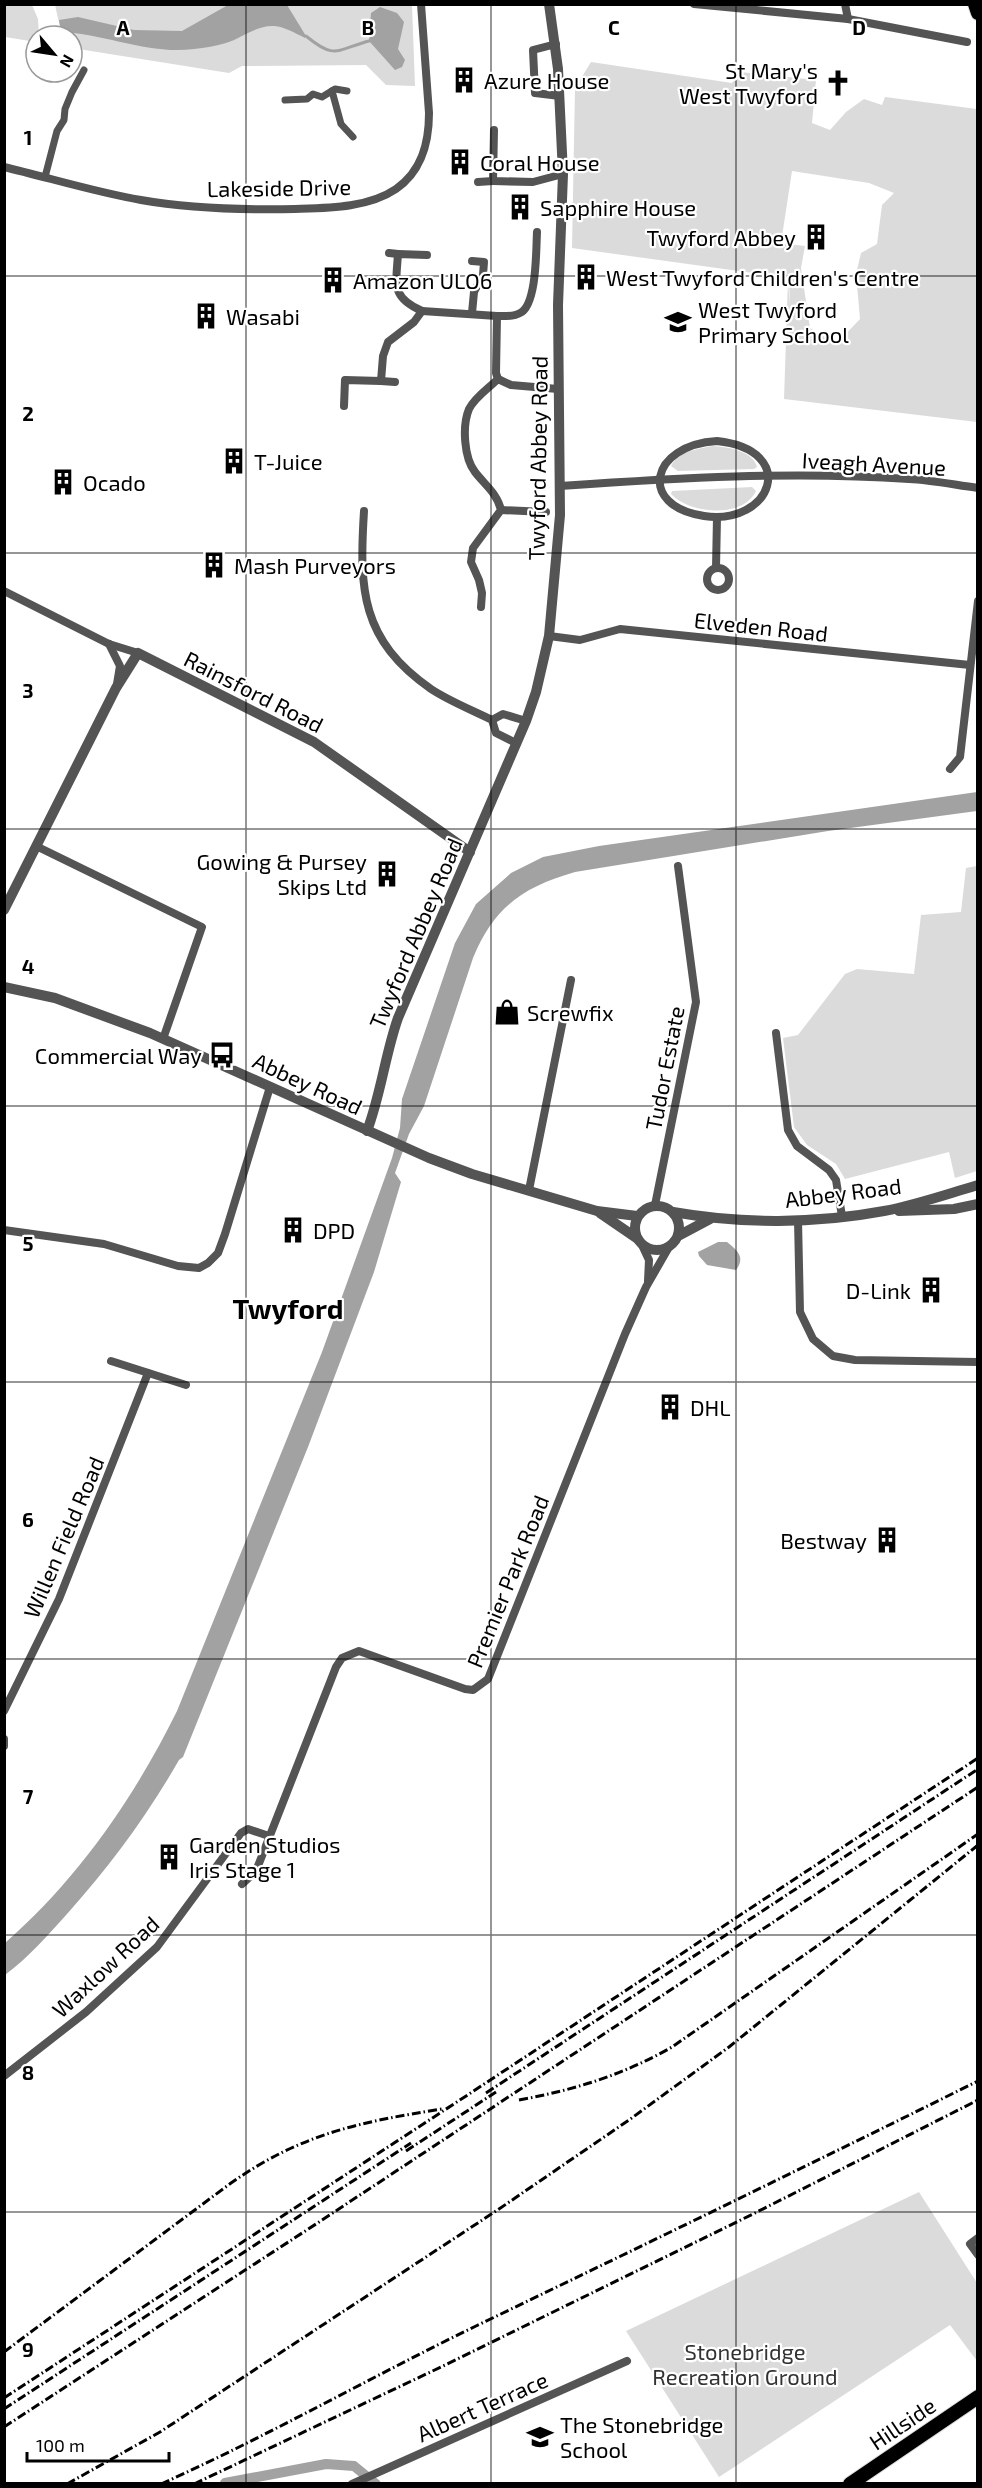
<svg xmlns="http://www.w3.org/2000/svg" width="982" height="2488" font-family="'Exo 2',sans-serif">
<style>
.green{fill:#dbdbdb;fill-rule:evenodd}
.water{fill:#a2a2a2}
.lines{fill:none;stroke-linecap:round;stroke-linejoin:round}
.stream{stroke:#a2a2a2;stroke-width:3}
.canal{stroke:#a2a2a2;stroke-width:10}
.primary-casing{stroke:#dbdbdb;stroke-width:16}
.trunk-casing{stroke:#dbdbdb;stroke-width:16}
.pedestrian{stroke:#545454;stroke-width:7}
.minor{stroke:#545454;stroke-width:8}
.tertiary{stroke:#545454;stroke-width:10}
.primary{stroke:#000;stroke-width:14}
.trunk{stroke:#000;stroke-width:14}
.rail{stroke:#000;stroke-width:3;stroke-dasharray:9 3 1.5 3;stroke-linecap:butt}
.grid{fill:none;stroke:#000;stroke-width:1.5;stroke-opacity:0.55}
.labels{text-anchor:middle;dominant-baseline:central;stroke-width:4.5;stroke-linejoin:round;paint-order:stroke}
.poi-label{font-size:22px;fill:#000;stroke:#fff;text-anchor:start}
.street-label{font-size:22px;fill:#000;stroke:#fff}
.park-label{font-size:22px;fill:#323232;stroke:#fff}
.district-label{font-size:28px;font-weight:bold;fill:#000;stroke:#fff}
.grid-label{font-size:20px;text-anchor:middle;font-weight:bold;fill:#000;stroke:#fff;stroke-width:4.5;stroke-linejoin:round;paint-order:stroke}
</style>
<rect width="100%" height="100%" fill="#fff"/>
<!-- green -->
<g class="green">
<polygon points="4,5 32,5 38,19 39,36 36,36 36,42 5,37"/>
<polygon points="55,5 412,5 415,86 386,85 366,65 242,66 229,73 72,48 72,36 62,36"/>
<path d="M591 62 732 83 740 72 816 80 812 123 830 130 846 112 864 99 882 105 885 97 977 109V422L784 399 788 281 790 307 789 278 572 248 575 88ZM792 171 869 183 894 193 882 205 877 244 861 253 856 274 860 319 836 344 810 328 801 268 805 246 781 243Z"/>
<path d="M713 446C728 447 753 451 757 467L754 469 678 471 671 466C679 451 697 449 713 446Z"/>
<path d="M752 487 756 491C743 519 689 514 671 494L672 491Z"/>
<polygon points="977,866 977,1171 955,1178 949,1152 845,1179 836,1164 807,1145 794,1127 783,1038 798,1035 845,974 857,969 914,974 921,915 961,912 966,868"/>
<polygon points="919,2192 977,2283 977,2361 950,2325 719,2477 626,2331"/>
</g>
<!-- water -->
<g class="water">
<path d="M228 5H287L306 36 305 38C295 33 285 27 274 26 257 25 242 38 226 43 216 46 205 48 194 49 149 55 106 34 61 32L59 20 78 17 134 30 182 31Z"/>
<polygon points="380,7 397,13 404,22 398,49 405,60 402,67 395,70 369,41 371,13"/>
<path d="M977 792V811L828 831 575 872C523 887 494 907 473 958L424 1106 409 1134 395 1173 401 1182 374 1272 308 1447 183 1757 179 1760C147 1816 110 1866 67 1914 47 1936 29 1957 5 1975V1943C78 1879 134 1798 177 1711L322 1352 392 1158 400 1128 402 1099 455 943 476 904 511 873 543 857 599 846Z"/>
<path d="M718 1242H727C737 1250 746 1257 736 1270L707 1265 699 1256 698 1252Z"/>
</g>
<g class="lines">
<!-- stream -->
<path class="stream" d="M306 36C335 60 336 50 369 41"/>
<!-- canal -->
<polyline class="canal" points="225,2483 326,2464 354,2466 376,2484"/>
<!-- primary casing -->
<g class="primary-casing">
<polyline id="primary" points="850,2484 978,2397"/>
</g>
<!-- trunk casing -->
<g class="trunk-casing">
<polyline id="trunk" points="975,4 978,13"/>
</g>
<!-- pedestrian -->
<g class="pedestrian">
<polyline points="332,91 341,124 353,137"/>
<polyline points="285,100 307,99 313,94 322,97 335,89 347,91"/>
<polyline points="45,177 57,131 64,120 65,109 72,92 84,70"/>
</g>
<!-- minor -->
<g class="minor">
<polyline points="694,4 848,19 967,42"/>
<polyline points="845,4 848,19"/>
<polyline points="556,44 533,50 535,93 560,96"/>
<polyline points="494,130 493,181 533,182 563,174"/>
<path d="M4 167C50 178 95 192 141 200 192 209 244 210 295 209 328 208 368 208 396 189 422 171 429 143 429 113L421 4"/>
<polyline points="478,182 493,181"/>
<polyline points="389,253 398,254"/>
<polyline points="472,261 484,262 483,275 474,292 472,313"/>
<polyline points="422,311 497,316 496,373 498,379"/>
<path d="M497 316C504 316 514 317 520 313 537 305 536 250 537 232"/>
<polyline points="381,381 395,382"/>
<path d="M344 406 345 380 381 381 383 356 388 342 414 322 422 311C391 297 396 285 398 254L427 255"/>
<path d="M717 441C800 450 772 526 704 516 637 506 650 445 717 441Z"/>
<path d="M560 486C676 478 793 471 909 479 932 480 955 485 978 488"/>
<polyline points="501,510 546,512"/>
<path d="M364 511C359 590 361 640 431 689 449 701 472 710 492 720L496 733 516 743"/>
<polyline points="716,568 717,517"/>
<circle cx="718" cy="579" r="11"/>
<polyline points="4,591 109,644 138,653"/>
<path d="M481 607 482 593 479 580 471 562 473 548 501 510C497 493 485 485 475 472 464 458 462 426 469 409 475 397 489 388 498 379L511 385 558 389"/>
<polyline points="549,636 580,640 620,629 970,665"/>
<polyline points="109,644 120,666 117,684"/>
<polyline points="492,720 503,714 526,721"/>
<polyline points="950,769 960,757 978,601"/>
<polyline points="36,846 202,927 163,1039"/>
<polyline points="776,1033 788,1130 797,1146 829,1170 836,1180 842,1216"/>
<polyline points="529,1190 571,980"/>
<polyline points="655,1205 696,1002 678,866"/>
<polyline points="798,1220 800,1312 813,1339 833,1356 855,1360 978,1362"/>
<polyline points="4,1230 104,1244 178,1266 199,1268 208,1263 218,1253 225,1234 270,1087"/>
<polyline points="642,1245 649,1260 648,1281"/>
<polyline points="111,1361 186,1385"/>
<polyline points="4,1711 59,1599 148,1373"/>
<polyline points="4,1739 4,1746"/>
<polyline points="242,1884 256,1871 336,1667 342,1658 359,1651 465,1689 473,1690 488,1679 625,1334 646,1287 669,1247"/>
<polyline points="4,2076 86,2012 157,1947 241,1833 248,1829 269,1836"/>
<polyline points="978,2238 970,2244 978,2255"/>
<polyline points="352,2484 627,2361"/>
</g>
<!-- tertiary -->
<g class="tertiary">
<polyline points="4,910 116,688 138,653 314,742 470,852"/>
<polyline points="4,987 55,998 150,1033 429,1158 472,1174 597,1211 637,1216"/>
<path d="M367 1131C381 1094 385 1055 398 1018L526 721 536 692 549 636 560 515 558 305 563 174 558 69 549 4"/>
<circle cx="657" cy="1228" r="22"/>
<polyline points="899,1211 954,1209 978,1204"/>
<path d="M673 1212C741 1224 815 1224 884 1211 916 1205 947 1194 978 1185"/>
<polyline points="600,1213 638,1239"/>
<polyline points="678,1236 710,1219"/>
</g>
<!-- primary -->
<use href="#primary" class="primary"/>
<!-- trunk -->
<use href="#trunk" class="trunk"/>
<!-- rail -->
<g class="rail">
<polyline points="486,2093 978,1769"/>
<path d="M519 2100C574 2090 623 2075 672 2047L978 1834"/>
<polyline points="406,2151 496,2092"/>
<path d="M4 2352 231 2183C301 2134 359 2122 442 2109"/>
<polyline points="4,2398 463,2098 978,1758"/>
<polyline points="4,2409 411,2143"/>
<polyline points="4,2427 316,2224 978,1787"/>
<polyline points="67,2484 160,2432 499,2209 629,2120 729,2047 978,1845"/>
<path d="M161 2484C268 2436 371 2377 476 2326 644 2245 811 2164 978 2081"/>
<polyline points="194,2484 441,2367 755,2213 978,2100"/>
</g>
</g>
<!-- grid -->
<path class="grid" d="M246 4V2484M491 4V2484M736 4V2484M4 276H978M4 553H978M4 829H978M4 1106H978M4 1382H978M4 1659H978M4 1935H978M4 2212H978"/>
<!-- icons -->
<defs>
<g id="building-bare" transform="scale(2.07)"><path d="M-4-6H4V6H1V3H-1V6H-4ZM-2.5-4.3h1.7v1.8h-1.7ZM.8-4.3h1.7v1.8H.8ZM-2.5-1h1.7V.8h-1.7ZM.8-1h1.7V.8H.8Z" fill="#000" stroke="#fff" stroke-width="2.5" paint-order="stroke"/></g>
<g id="church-bare" transform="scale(2.07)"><path d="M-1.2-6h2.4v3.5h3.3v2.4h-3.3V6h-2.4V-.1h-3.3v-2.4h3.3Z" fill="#000" stroke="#fff" stroke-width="2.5" paint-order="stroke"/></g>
<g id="school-bare" transform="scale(2.07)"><path d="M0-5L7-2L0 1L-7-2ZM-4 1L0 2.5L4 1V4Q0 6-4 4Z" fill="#000" stroke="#fff" stroke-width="2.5" paint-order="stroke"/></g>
<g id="shop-bare" transform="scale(2.07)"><path d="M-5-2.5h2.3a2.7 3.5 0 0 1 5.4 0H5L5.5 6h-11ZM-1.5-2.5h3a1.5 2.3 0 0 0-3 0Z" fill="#000" stroke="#fff" stroke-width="2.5" paint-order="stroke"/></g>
<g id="bus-bare" transform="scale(2.07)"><path d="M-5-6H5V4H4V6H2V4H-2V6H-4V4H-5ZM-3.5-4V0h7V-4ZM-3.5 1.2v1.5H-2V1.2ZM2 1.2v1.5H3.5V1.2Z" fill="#000" stroke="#fff" stroke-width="2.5" paint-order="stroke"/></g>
</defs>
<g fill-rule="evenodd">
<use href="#building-bare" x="464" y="80"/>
<use href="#church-bare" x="838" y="83"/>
<use href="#building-bare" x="460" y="162"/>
<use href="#building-bare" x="520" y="207"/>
<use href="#building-bare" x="816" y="237"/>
<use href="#building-bare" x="586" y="277"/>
<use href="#building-bare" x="333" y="280"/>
<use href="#building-bare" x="206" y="316"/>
<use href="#school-bare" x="678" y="322"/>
<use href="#building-bare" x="234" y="461"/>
<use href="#building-bare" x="63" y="482"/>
<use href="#building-bare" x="214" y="565"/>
<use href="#building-bare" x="387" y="874"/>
<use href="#shop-bare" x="507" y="1012"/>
<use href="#bus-bare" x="222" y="1055"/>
<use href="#building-bare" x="293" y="1230"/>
<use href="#building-bare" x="931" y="1290"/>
<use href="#building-bare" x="670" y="1407"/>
<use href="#building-bare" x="887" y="1540"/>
<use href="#building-bare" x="169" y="1857"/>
<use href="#school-bare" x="540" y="2437"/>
</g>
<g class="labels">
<!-- poi labels -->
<g class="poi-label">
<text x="818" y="70" text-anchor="end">St Mary's<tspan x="818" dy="25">West Twyford</tspan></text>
<text x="484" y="80">Azure House</text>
<text x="480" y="162">Coral House</text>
<text x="540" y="207">Sapphire House</text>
<text x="796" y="237" text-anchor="end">Twyford Abbey</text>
<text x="606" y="277">West Twyford Children's Centre</text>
<text x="353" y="280">Amazon ULO6</text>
<text x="698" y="309">West Twyford<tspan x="698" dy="25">Primary School</tspan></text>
<text x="226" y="316">Wasabi</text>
<text x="254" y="461">T-Juice</text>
<text x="83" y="482">Ocado</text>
<text x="234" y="565">Mash Purveyors</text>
<text x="367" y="861" text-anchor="end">Gowing &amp; Pursey<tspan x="367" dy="25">Skips Ltd</tspan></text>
<text x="527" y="1012">Screwfix</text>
<text x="202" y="1055" text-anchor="end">Commercial Way</text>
<text x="313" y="1230">DPD</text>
<text x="911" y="1290" text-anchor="end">D-Link</text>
<text x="690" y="1407">DHL</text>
<text x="867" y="1540" text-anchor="end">Bestway</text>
<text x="189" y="1844">Garden Studios<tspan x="189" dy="25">Iris Stage 1</tspan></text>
<text x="560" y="2424">The Stonebridge<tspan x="560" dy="25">School</tspan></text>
</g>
<!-- street labels -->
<g class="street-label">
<text transform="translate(279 187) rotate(-1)">Lakeside Drive</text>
<text transform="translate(537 458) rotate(-89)">Twyford Abbey Road</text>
<text transform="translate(874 463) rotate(3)">Iveagh Avenue</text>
<text transform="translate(761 626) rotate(6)">Elveden Road</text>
<text transform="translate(254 691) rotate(27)">Rainsford Road</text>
<text transform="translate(415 933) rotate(-67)">Twyford Abbey Road</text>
<text transform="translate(664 1068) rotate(-79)">Tudor Estate</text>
<text transform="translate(308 1083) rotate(25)">Abbey Road</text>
<text transform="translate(843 1192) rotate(-7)">Abbey Road</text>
<text transform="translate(63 1537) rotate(-67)">Willen Field Road</text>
<text transform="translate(507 1581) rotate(-68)">Premier Park Road</text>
<text transform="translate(105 1966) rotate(-43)">Waxlow Road</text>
<text transform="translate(482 2406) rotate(-24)">Albert Terrace</text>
<text transform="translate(902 2423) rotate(-34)">Hillside</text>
</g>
<!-- park labels -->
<g class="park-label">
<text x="745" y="2351">Stonebridge<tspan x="745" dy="25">Recreation Ground</tspan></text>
</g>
<!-- district labels -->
<g class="district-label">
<text x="288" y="1308">Twyford</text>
</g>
</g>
<g class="grid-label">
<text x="123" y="35">A</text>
<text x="368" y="35">B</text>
<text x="614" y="35">C</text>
<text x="859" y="35">D</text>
<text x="28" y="145">1</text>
<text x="28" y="421">2</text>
<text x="28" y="698">3</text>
<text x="28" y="974">4</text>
<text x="28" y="1251">5</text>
<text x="28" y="1527">6</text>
<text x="28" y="1804">7</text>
<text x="28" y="2080">8</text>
<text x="28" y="2357">9</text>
</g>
<!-- border -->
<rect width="982" height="2488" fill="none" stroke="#000000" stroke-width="12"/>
<!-- north arrow -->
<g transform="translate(54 54) rotate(119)"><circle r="28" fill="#ffffff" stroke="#999999" stroke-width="1.5"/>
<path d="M0-4.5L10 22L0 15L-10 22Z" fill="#000000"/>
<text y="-9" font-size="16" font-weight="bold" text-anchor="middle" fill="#000000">N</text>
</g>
<!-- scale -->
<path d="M27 2452v9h142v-9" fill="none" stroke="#000000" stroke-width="3"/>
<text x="36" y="2452" font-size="18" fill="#000000" stroke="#ffffff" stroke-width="4.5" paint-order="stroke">100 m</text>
</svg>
